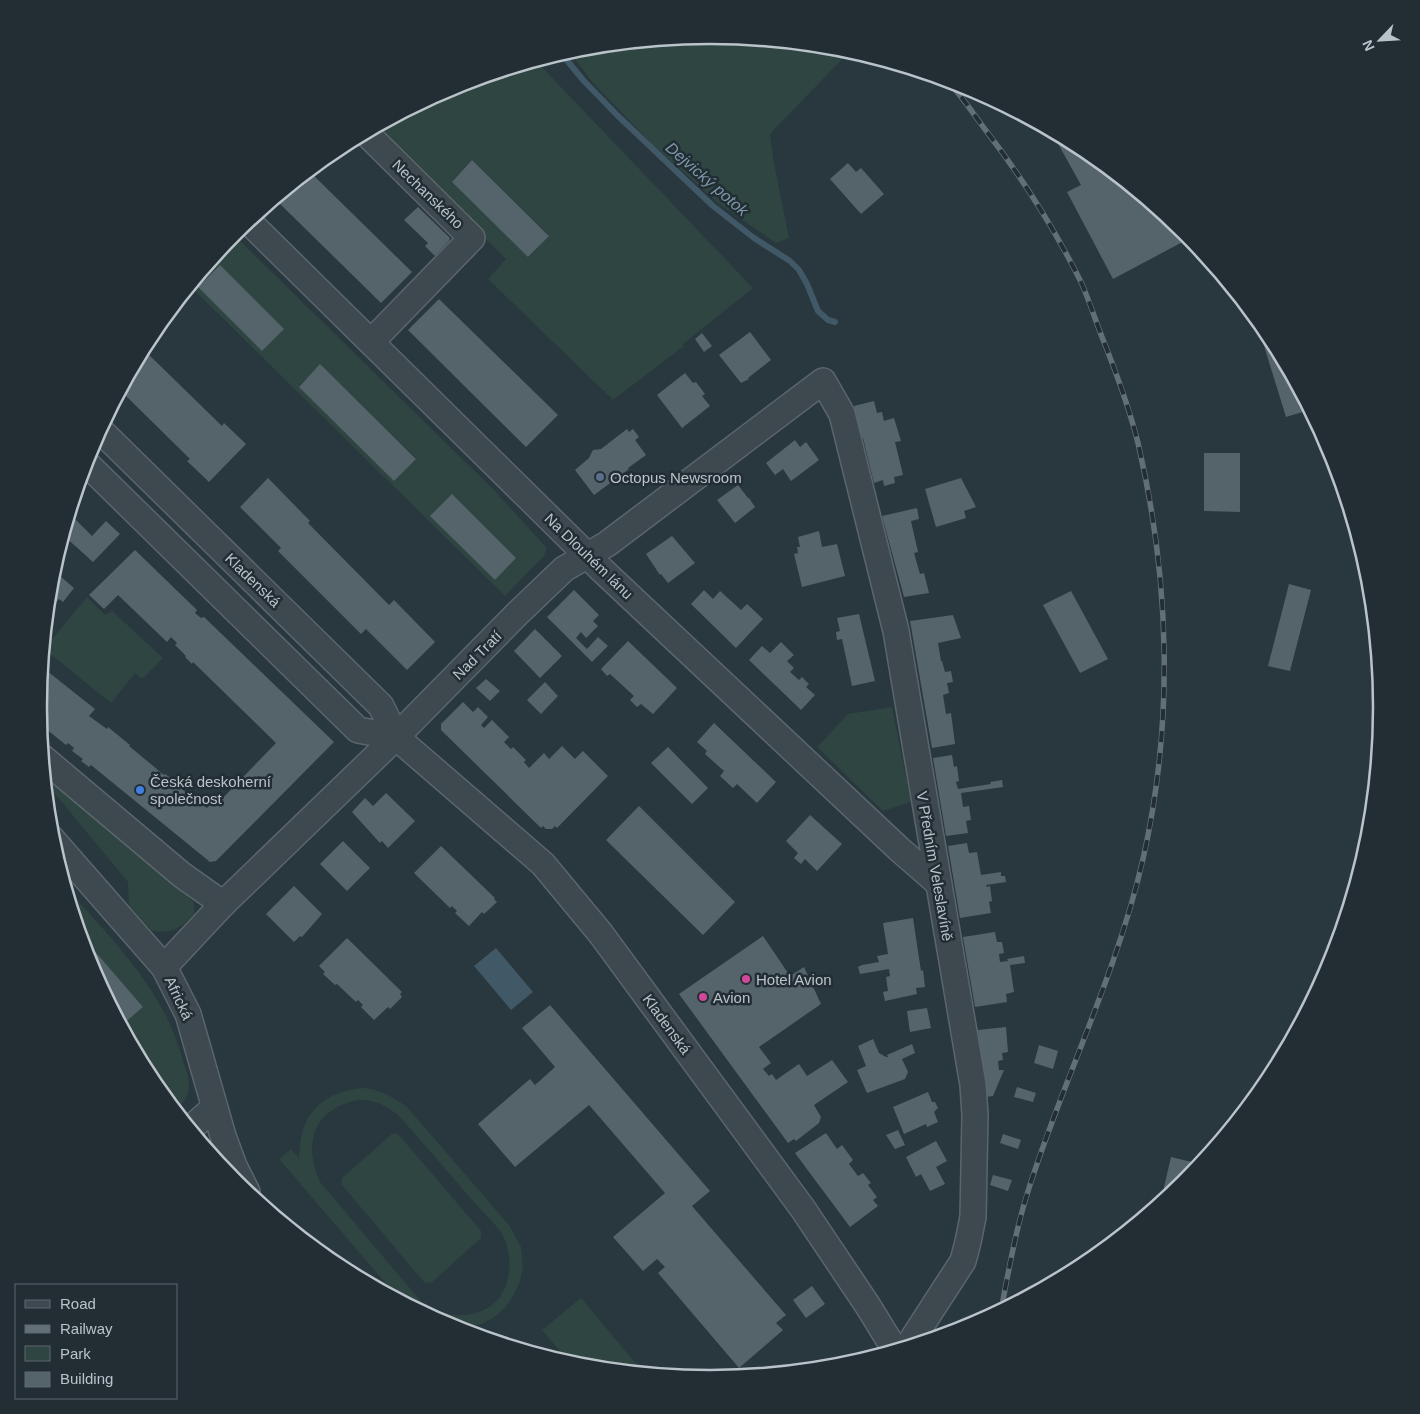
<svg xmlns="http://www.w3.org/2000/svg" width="1420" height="1414" font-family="Arial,sans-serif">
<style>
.green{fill:#2f4541;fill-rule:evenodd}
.water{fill:#415866}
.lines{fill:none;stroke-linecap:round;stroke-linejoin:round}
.stream{stroke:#415866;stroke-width:6}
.building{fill:#55646b}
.street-casing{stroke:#5b666c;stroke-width:28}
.street{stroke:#3d484f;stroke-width:25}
.rail-casing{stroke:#626f77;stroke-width:5.5}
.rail{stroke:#222d34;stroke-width:4;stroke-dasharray:11;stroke-linecap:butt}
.service-dot{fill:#5c6f8a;stroke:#222d34;stroke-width:2}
.shop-dot{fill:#3f7fe0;stroke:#222d34;stroke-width:2}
.hotel-dot{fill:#d1479c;stroke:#222d34;stroke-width:2}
.labels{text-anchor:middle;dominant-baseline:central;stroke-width:5;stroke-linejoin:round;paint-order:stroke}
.street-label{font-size:15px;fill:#bac3c9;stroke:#222d34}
.poi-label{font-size:15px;fill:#bac3c9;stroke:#222d34;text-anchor:start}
.water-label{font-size:16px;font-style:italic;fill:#7e98a9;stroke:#222d34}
.rim{fill:none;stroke:#bac3c9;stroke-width:2.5}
</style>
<rect width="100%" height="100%" fill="#29373f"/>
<!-- green -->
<g class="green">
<polygon points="710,35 841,48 850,51 770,134 774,163 789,238 776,243 719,204 652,144 592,82 569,51 579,48"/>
<path d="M536 61 753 288 683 344 684 346 613 400 488 279 506 259 384 137 386 125 384 123 453 86ZM472 160 549 235 529 257 452 182Z"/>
<path d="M233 234 493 489 547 548 544 556 505 596 190 286ZM220 266 284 329 262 351 198 287ZM320 365 416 458 395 480 299 386ZM452 495 516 558 495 580 431 516Z"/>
<polygon points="87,597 105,615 112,611 163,658 142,679 135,673 111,703 44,649"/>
<polygon points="892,707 911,802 883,811 817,747 848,714"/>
<path d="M47 779 177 886 194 902V914C179 929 173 934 152 931L129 905 128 882 56 795 47 794Z"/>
<path d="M65 886C111 939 164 989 182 1058 185 1067 190 1078 189 1088 188 1096 182 1104 177 1111L158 1089 161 1085 142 1063 122 1025 143 1007 80 934Z"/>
<path d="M366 1088C382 1091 394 1097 407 1107L509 1225 521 1247 523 1267 520 1282 513 1296 505 1308 496 1316 482 1324 456 1329 400 1300 279 1159 291 1149 299 1158C300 1147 300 1137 304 1127 314 1100 340 1089 366 1088ZM357 1100C374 1099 386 1105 399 1116 424 1144 448 1172 472 1200 481 1210 495 1223 502 1234 515 1258 512 1295 486 1309 464 1320 444 1315 424 1305L320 1182C303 1143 313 1110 357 1100Z"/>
<polygon points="392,1134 398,1134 481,1231 481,1238 431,1283 424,1282 342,1185 342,1178"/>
<polygon points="581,1298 643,1372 579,1366 571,1364 542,1330"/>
</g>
<!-- water -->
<polygon class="water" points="496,948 533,992 511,1010 474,966"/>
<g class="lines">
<!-- stream -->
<polyline class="stream" points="561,53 583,80 617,115 713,206 754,238 790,261 799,270 807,284 818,311 828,320 835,322"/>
</g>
<!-- building -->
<g class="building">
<polygon points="1051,131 1084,148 1185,232 1190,238 1113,279 1067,192 1081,185"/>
<polygon points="472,160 549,236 528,257 452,182"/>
<polygon points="848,163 856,172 861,168 884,194 861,214 830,179"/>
<polygon points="309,171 412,272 381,303 275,199"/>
<polygon points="418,207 450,238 449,241 435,256 425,246 428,243 404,220"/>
<polygon points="220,265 284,329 262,351 198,287"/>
<polygon points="439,299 558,415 526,447 408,330"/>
<polygon points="1266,331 1269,334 1309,410 1286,417 1260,333"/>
<polygon points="750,332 771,360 748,378 749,379 741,383 719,355"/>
<polygon points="702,333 712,346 704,352 695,339"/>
<polygon points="143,349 222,426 224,423 246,444 209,482 187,461 190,459 121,391"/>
<polygon points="320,364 416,459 394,481 299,387"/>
<polygon points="685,373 693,383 696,382 705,394 702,396 710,406 682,428 657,395"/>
<polygon points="874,401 877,413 882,412 884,421 894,418 901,441 895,442 903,475 894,477 895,483 884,486 883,480 874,483 863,438 861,438 854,406"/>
<polygon points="627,429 629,432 633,429 639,437 635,440 646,455 628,468 629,469 594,495 575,470 589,458 593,450 601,449"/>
<polygon points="795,440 800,447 806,442 819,460 791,481 783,469 775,475 766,463"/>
<polygon points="1204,453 1240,453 1240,512 1204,511"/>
<polygon points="268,478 310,521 308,523 389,605 394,600 435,642 407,670 366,629 361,634 278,551 281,548 240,507"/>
<polygon points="961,478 976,507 964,511 966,518 936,527 925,489"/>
<polygon points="738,485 748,498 749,498 755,507 735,523 717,500"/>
<polygon points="452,494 516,558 495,580 430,516"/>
<polygon points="917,508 919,519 911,521 918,552 914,553 920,574 924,573 929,593 904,597 882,516"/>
<polygon points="70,514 92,536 106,521 120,534 93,562 63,535"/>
<polygon points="819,531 822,547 837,544 845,576 802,587 794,554 798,553 797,547 800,547 798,537"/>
<polygon points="672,536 695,563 668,583 661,574 660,575 646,554"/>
<polygon points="135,550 197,610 195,613 201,618 204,617 334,742 216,861 210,862 91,765 89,767 81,761 83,759 72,751 74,748 68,743 66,745 40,724 38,707 42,667 95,709 89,716 107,729 108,727 130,745 129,746 164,775 165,774 172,779 171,781 207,808 214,801 217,804 276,743 193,662 192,664 185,657 186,656 175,645 177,643 171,637 167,642 118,595 104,609 89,595"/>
<polygon points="53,570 74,588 63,602 59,599 48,612 52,615 46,621"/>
<polygon points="1289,584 1311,590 1290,671 1268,666"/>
<polygon points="574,590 599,615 593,621 598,626 586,638 581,632 576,638 587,649 598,637 608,646 592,662 547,617"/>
<polygon points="704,590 713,599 720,591 741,610 747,604 763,619 736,648 691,604"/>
<polygon points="1071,591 1108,659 1080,673 1043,605"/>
<polygon points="859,614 875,681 852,686 842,639 837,640 836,632 840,631 837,618"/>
<polygon points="953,615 961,638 938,643 941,661 942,661 945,672 951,671 953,682 947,683 949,693 943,695 946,714 951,713 955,744 932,748 910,621"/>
<polygon points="535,629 562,656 540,678 514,651"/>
<polygon points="628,641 677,688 653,714 641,704 637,707 630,700 634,696 610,674 607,676 601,669"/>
<polygon points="781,642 794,655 787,661 794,668 790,672 799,680 802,677 809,684 806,687 815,695 801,710 749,660 762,646 770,653"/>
<polygon points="486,679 500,691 490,701 476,688"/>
<polygon points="545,682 558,696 541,714 527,700"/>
<polygon points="463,702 473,712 478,707 488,717 481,725 484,728 492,720 509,737 504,742 511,749 513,747 526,760 524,762 529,768 544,753 549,759 562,746 575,759 583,751 608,776 557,828 555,826 552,829 546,829 543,826 541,828 441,730 441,724"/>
<polygon points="714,723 776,782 757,803 737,784 733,788 720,776 724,771 705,754 707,751 697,742"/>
<polygon points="668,747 708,788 692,804 651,763"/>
<polygon points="952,755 954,767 957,766 959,781 956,782 958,789 991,784 990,782 1002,780 1003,787 961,793 963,807 969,806 971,820 966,821 968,833 946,836 933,758"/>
<polygon points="386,793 415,821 388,848 382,841 380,843 352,812 365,798 373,806"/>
<polygon points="639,806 735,902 703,935 606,840"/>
<polygon points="810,815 842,844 817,871 805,859 801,864 794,858 798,853 786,841"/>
<polygon points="343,841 370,868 347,891 320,864"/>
<polygon points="967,843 969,853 977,852 981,875 1001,872 1001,876 1005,876 1006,882 986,885 987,887 990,886 992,901 989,902 991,913 960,918 948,846"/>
<polygon points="441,846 495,898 494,899 497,902 484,914 482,912 469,926 455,913 457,911 452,906 450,908 414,873"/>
<polygon points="294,886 322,914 302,937 300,936 294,942 266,914"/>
<polygon points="913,918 921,971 923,970 925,987 916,988 917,994 885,1001 883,992 888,991 886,977 890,976 889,969 860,974 858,967 862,965 879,962 877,956 888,954 883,923"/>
<polygon points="995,932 997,942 1002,942 1004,953 999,954 1000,962 1008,961 1007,959 1024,956 1025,963 1010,965 1014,992 1006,994 1007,1002 975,1007 963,937"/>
<polygon points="80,934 143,1007 122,1025 89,964"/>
<polygon points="763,936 790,976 804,967 821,1004 759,1047 771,1063 763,1069 769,1076 772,1074 776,1080 799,1064 807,1076 832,1060 848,1082 814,1105 821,1117 819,1123 796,1141 794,1139 788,1143 679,994"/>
<polygon points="347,938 402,992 400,994 402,997 390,1009 388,1007 374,1020 361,1007 363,1005 358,1000 356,1002 337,984 335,985 323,974 325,972 319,966"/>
<polygon points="550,1005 710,1191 692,1206 786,1315 776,1323 783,1330 739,1368 658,1273 665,1267 657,1259 643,1271 613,1237 665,1193 589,1105 515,1167 478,1124 530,1079 535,1085 555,1067 522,1028"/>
<polygon points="927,1008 931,1028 910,1032 907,1011"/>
<polygon points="1006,1027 1008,1052 1002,1053 1003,1060 998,1061 999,1070 1004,1070 993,1096 985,1097 978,1030"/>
<polygon points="873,1039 879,1053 886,1057 888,1057 887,1055 912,1044 915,1053 902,1059 908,1072 905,1079 867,1093 857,1070 866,1066 858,1046"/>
<polygon points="1039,1045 1058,1051 1053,1069 1034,1063"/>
<polygon points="144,1066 162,1086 158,1089 151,1080"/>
<polygon points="1017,1087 1036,1093 1033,1102 1014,1097"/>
<polygon points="928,1092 932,1102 935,1102 938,1108 934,1112 938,1122 927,1127 926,1124 904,1134 893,1107"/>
<polygon points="898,1130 905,1145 895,1149 886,1135"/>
<polygon points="826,1133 837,1149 842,1145 853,1160 849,1164 858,1176 863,1173 871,1183 868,1185 877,1197 873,1200 878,1206 850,1227 795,1153"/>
<polygon points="1003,1134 1021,1140 1018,1149 1000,1143"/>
<polygon points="936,1141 947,1161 936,1167 945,1184 930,1191 921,1174 916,1177 906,1157"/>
<polygon points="1171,1157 1196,1163 1193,1172 1185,1182 1163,1200 1161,1200"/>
<polygon points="993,1175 1012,1180 1008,1191 990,1185"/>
<polygon points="812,1286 825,1304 806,1318 793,1300"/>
</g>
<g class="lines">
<!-- street casing -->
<g class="street-casing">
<g id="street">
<polyline points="366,133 472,238 371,342"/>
<polyline points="248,221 603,571 899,849 938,883"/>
<polyline points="100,430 381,706 396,737 543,864 601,934 803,1209 868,1306 895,1350"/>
<polyline points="85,462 358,730 396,737"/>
<polyline points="43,758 182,875 223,904"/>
<polyline points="51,838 164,967 188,1014 223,1136 234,1166 247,1192"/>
<polyline points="164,967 223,904 396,737 516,615 564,569 607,544 823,381 842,414 896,631 973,1085 975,1115 973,1217 968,1242 963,1261 908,1346"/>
<polyline points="191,1128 214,1108"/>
</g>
</g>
<!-- street -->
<use href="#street" class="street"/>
<!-- rail casing -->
<g class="rail-casing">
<path id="rail" d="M947 80C962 96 974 115 987 132 1023 179 1055 230 1081 282 1089 300 1095 319 1102 337 1116 372 1129 407 1138 443 1170 580 1174 722 1143 859 1117 973 1064 1078 1029 1188 1016 1228 1009 1269 1001 1310"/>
</g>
<!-- rail -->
<use href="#rail" class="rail"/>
</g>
<!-- markers -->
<circle class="service-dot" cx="600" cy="477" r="5"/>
<circle class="shop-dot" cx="140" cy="790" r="5"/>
<g class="hotel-dot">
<circle cx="746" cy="979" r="5"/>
<circle cx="703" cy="997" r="5"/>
</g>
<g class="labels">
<!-- street labels -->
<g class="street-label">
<text transform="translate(428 194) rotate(44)">Nechanského</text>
<text transform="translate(589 556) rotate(44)">Na Dlouhém lánu</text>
<text transform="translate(253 580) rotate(44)">Kladenská</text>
<text transform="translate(477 655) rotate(-45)">Nad Tratí</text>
<text transform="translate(935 866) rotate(80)">V Předním Veleslavíně</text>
<text transform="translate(179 998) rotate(65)">Africká</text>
<text transform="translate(667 1024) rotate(54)">Kladenská</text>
</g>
<!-- poi labels -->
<g class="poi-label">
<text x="610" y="477">Octopus Newsroom</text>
<text x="150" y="781">Česká deskoherní<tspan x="150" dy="17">společnost</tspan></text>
<text x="756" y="979">Hotel Avion</text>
<text x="713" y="997">Avion</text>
</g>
<!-- water labels -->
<g class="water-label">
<text transform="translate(707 179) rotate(41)">Dejvický potok</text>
</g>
</g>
<!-- crop -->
<path d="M0 0H1420V1414H0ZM47 707a663 663 0 1 1 1326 0a663 663 0 1 1-1326 0Z" fill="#222d34" fill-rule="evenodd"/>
<path class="rim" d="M47 707a663 663 0 1 1 1326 0a663 663 0 1 1-1326 0Z"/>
<!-- legend -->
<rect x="15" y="1284" width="162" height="115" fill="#222d34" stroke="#5f6970"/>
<rect x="25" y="1300" width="25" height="8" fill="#3d484f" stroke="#5f6970"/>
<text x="60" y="1309" font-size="15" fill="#bac3c9">Road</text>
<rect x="25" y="1325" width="25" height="8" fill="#626f77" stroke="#5f6970"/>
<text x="60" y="1334" font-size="15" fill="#bac3c9">Railway</text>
<rect x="25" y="1346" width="25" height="15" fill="#2f4541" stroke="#5f6970"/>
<text x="60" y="1359" font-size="15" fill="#bac3c9">Park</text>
<rect x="25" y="1372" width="25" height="15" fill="#55646b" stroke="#5f6970"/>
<text x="60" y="1384" font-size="15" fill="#bac3c9">Building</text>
<!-- north arrow -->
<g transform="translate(1380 40) rotate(245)" stroke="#222d34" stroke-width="4" paint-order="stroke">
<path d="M0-4L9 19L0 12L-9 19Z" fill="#bac3c9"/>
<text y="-8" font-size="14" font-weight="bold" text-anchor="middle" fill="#bac3c9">N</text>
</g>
</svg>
